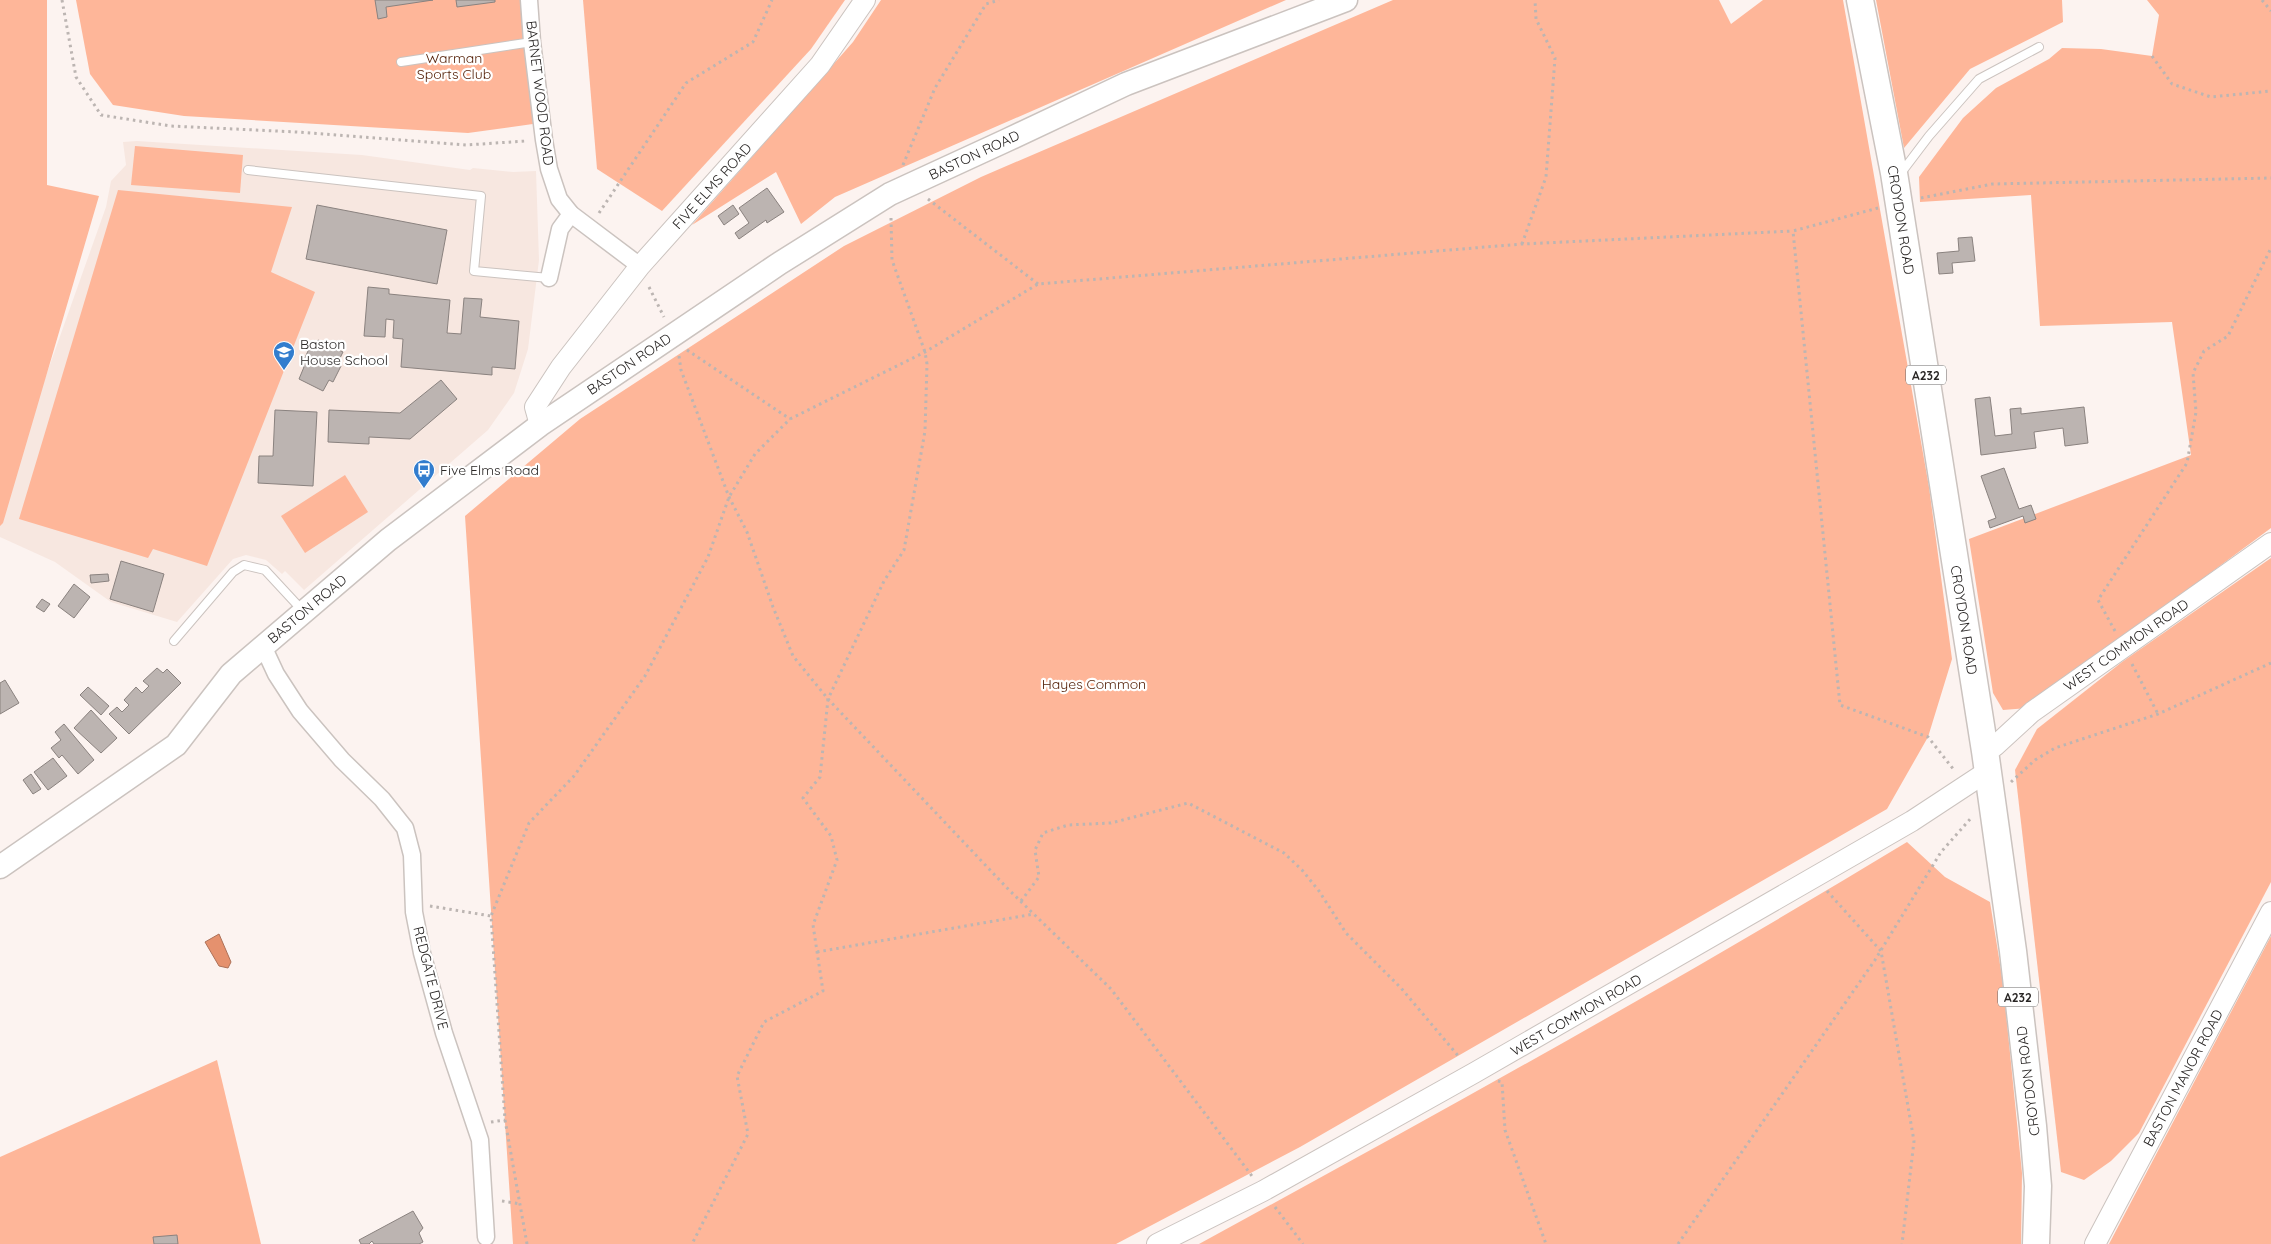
<svg xmlns="http://www.w3.org/2000/svg" width="2271" height="1244" font-family="Quicksand,sans-serif">
<style>
.built{fill:#f7e7e0}
.green{fill:#feb699}
.water{fill:#e5916e;stroke:#ad7158}
.building{fill:#bcb4b1;stroke:#8a827f}
.lines{fill:none;stroke-linecap:round;stroke-linejoin:round}
.service-casing{stroke:#cbc3bf;stroke-width:10}
.minor-casing{stroke:#cbc3bf;stroke-width:19}
.tertiary-casing{stroke:#cbc3bf;stroke-width:22}
.secondary-casing{stroke:#cbc3bf;stroke-width:25}
.trunk-casing{stroke:#cbc3bf;stroke-width:29}
.path{stroke:#bcb5b2;stroke-width:3;stroke-dasharray:2.5 4;stroke-linecap:butt}
.service{stroke:#fff;stroke-width:8}
.minor{stroke:#fff;stroke-width:16}
.tertiary{stroke:#fff;stroke-width:20}
.secondary{stroke:#fff;stroke-width:22}
.trunk{stroke:#fff;stroke-width:26}
.labels{text-anchor:middle;dominant-baseline:central;stroke-width:4.5;stroke-linejoin:round;paint-order:stroke}
.shield{fill:#fff;stroke:#696766;stroke-width:1}
.shield-label{font-size:12px;font-weight:bold;fill:#292625}
.park-label{font-size:14px;fill:#501b02;stroke:#fff}
.street-label{font-size:14px;fill:#292625;stroke:#fff}
.poi-label{font-size:14px;fill:#292625;stroke:#fff;text-anchor:start}
</style>
<rect width="100%" height="100%" fill="#fcf3f0"/>
<!-- built -->
<polygon class="built" points="137,141 362,155 470,170 473,168 513,172 536,171 539,260 528,349 514,393 488,430 304,590 285,571 282,574 266,560 246,555 233,559 177,622 111,602 55,562 0,537 0,505 106,207 111,181 126,165 123,142"/>
<!-- green -->
<g class="green">
<polygon points="0,0 47,0 47,185 99,196 3,523 0,526"/>
<polygon points="76,0 521,0 540,123 468,133 184,116 113,105 90,74"/>
<polygon points="583,0 845,0 811,49 662,211 597,169"/>
<polygon points="881,0 1286,0 835,197 801,224 776,172 692,225 853,42"/>
<polygon points="1393,0 1719,0 1731,24 1763,0 1843,0 1929,487 1952,659 1928,737 1887,809 1300,1147 1116,1244 513,1244 465,516 580,419 844,246 981,177"/>
<polygon points="1876,0 2062,0 2063,22 1970,69 1904,148"/>
<polygon points="2147,0 2271,0 2271,528 2028,708 2003,710 1993,693 1969,539 2191,455 2172,322 2040,326 2031,195 1920,202 1919,177 1963,118 1996,88 2049,59 2062,48 2101,49 2152,56 2159,15"/>
<polygon points="135,146 243,155 240,193 131,185"/>
<polygon points="118,190 292,207 271,272 315,292 207,566 153,549 148,558 19,519"/>
<polygon points="345,475 368,512 305,553 281,516"/>
<polygon points="2271,558 2271,882 2139,1133 2111,1161 2084,1180 2061,1172 2015,770 2037,729 2122,662"/>
<path d="M1907 842 1945 877 1990 902 2003 983 2022 1173 2021 1244H1199C1437 1114 1675 983 1907 842Z"/>
<polygon points="2271,936 2271,1244 2109,1244"/>
<polygon points="217,1060 261,1244 0,1244 0,1157"/>
</g>
<!-- water -->
<polygon class="water" points="219,934 231,962 228,968 219,966 205,942"/>
<!-- building -->
<g class="building">
<polygon points="375,0 433,0 386,7 387,17 378,19"/>
<polygon points="456,0 495,0 495,2 457,7"/>
<polygon points="767,188 784,212 767,223 766,220 739,239 735,233 749,223 739,208"/>
<polygon points="317,205 447,230 437,284 306,259"/>
<polygon points="733,205 739,214 724,225 718,216"/>
<polygon points="1972,237 1975,261 1952,263 1953,273 1939,274 1937,253 1959,251 1958,238"/>
<polygon points="368,287 389,289 389,294 450,300 447,333 461,334 464,298 482,299 480,317 519,321 515,369 492,367 492,375 401,367 403,339 393,338 394,320 386,319 385,337 364,336"/>
<polygon points="318,340 343,352 337,364 341,366 333,382 329,380 323,391 299,379 304,367 301,366 309,349 313,351"/>
<polygon points="441,380 457,399 410,439 369,437 369,444 328,442 329,410 400,413"/>
<polygon points="1990,397 1995,436 2012,434 2010,409 2021,408 2021,414 2084,407 2088,443 2065,446 2063,428 2034,432 2036,448 1981,455 1975,399"/>
<polygon points="275,410 317,412 313,486 258,483 259,456 273,456"/>
<polygon points="2004,468 2019,509 2031,505 2036,519 2025,523 2023,516 1990,528 1988,521 1996,518 1981,476"/>
<polygon points="121,561 164,574 153,612 110,599"/>
<polygon points="108,574 109,581 91,583 90,575"/>
<polygon points="74,584 90,597 74,618 58,606"/>
<polygon points="42,599 50,604 44,612 36,607"/>
<polygon points="157,668 163,673 167,669 181,683 129,734 109,714 117,707 122,712 129,705 124,700 136,687 142,693 149,686 143,681"/>
<polygon points="5,680 19,703 0,714 0,683"/>
<polygon points="88,687 109,706 101,715 80,695"/>
<polygon points="91,710 117,738 101,753 74,728"/>
<polygon points="64,724 94,760 78,774 62,755 59,758 51,748 61,740 55,732"/>
<polygon points="53,758 67,776 48,790 34,772"/>
<polygon points="31,774 41,789 33,794 23,780"/>
<polygon points="413,1211 423,1228 419,1233 423,1242 419,1244 374,1244 372,1241 369,1244 361,1244 359,1240"/>
<polygon points="177,1235 178,1244 154,1244 153,1237"/>
</g>
<g class="lines">
<!-- service casing -->
<g class="service-casing">
<g id="service">
<polyline points="401,62 532,42"/>
<polyline points="248,170 481,196 474,271 549,278"/>
<polyline points="1900,171 1904,169 1929,136 1979,79 2039,47"/>
<polyline points="174,641 233,572 244,565 265,570 303,611"/>
</g>
</g>
<!-- minor casing -->
<g class="minor-casing">
<g id="minor">
<polyline points="529,0 532,42 544,140 549,169 559,199 571,214 640,266"/>
<polyline points="549,278 560,229 571,214"/>
<polyline points="263,646 276,674 300,711 342,760 382,799 405,828 412,855 414,912 422,953 444,1033 480,1140 486,1237"/>
</g>
</g>
<!-- tertiary casing -->
<g class="tertiary-casing">
<g id="tertiary">
<polyline points="540,425 535,407 561,367 640,266 820,65 865,0"/>
<polyline points="1985,751 1995,746 2032,712 2271,543"/>
<polyline points="1157,1244 1263,1191 1474,1073 1912,821 1988,771"/>
<polyline points="2095,1244 2271,912"/>
</g>
</g>
<!-- secondary casing -->
<g class="secondary-casing">
<polyline id="secondary" points="0,867 176,745 231,674 388,540 540,425 780,263 890,194 1005,141 1126,84 1346,0"/>
</g>
<!-- trunk casing -->
<g class="trunk-casing">
<polyline id="trunk" points="1860,0 1894,173 1985,751 2013,951 2033,1126 2038,1186 2036,1244"/>
</g>
<!-- path -->
<g class="path">
<polyline points="62,0 76,77 101,115 171,126 297,132 466,145 526,141"/>
<polyline points="2262,0 2271,11"/>
<polyline points="2152,56 2172,84 2211,97 2271,91"/>
<polyline points="903,165 935,88 986,4 999,0"/>
<polyline points="1921,198 1992,184 2271,178"/>
<polyline points="928,199 1038,284"/>
<polyline points="1878,208 1793,231 1840,705 1928,737 1954,770"/>
<polyline points="599,213 686,83 753,42 772,0"/>
<polyline points="891,218 892,260 925,352 927,364 925,431 904,550 884,581 828,699 1009,890 1111,989 1252,1176"/>
<polyline points="1522,244 1546,177 1555,58 1536,19 1535,0"/>
<polyline points="649,287 664,317"/>
<polyline points="687,350 790,419"/>
<polyline points="679,356 681,370 729,497 747,532 773,607 793,656 828,699 820,777 803,798 831,836 837,860 813,925 823,991 764,1022 737,1076 748,1134 692,1244"/>
<polyline points="2115,631 2098,600 2187,463 2196,412 2193,373 2204,351 2228,336 2271,248"/>
<polyline points="2132,664 2158,714"/>
<polyline points="2011,782 2035,760 2055,748 2158,714 2271,663"/>
<polyline points="1827,891 1881,951 1914,1141 1902,1244"/>
<polyline points="1021,901 1039,877 1035,850 1043,833 1068,825 1111,823 1188,803 1284,853 1302,870 1319,891 1346,933 1401,988 1460,1058"/>
<polyline points="430,906 491,916"/>
<polyline points="817,952 1034,914"/>
<polyline points="1498,1081 1502,1082 1505,1130 1546,1244"/>
<polyline points="491,1122 505,1120"/>
<polyline points="502,1201 521,1204"/>
<polyline points="1275,1207 1303,1244"/>
<polyline points="527,1244 505,1120 491,916 529,823 574,776 645,676 708,557 729,497 755,454 790,419 925,352 1038,284 1522,244 1793,231"/>
<polyline points="1678,1244 1875,960 1941,852 1972,817"/>
</g>
<!-- service -->
<use href="#service" class="service"/>
<!-- minor -->
<use href="#minor" class="minor"/>
<!-- tertiary -->
<use href="#tertiary" class="tertiary"/>
<!-- secondary -->
<use href="#secondary" class="secondary"/>
<!-- trunk -->
<use href="#trunk" class="trunk"/>
</g>
<!-- icons -->
<defs>
<g id="school-pin" transform="scale(1.125)"><path d="M0 17L-7.5 6A9.5 9.5 0 1 1 7.5 6Z" fill="#327dce" stroke="#fff"/><path d="M0-5L7-2L0 1L-7-2ZM-4 1L0 2.5L4 1V4Q0 6-4 4Z" fill="#fff"/></g>
<g id="bus-pin" transform="scale(1.125)"><path d="M0 17L-7.5 6A9.5 9.5 0 1 1 7.5 6Z" fill="#327dce" stroke="#fff"/><path d="M-5-6H5V4H4V6H2V4H-2V6H-4V4H-5ZM-3.5-4V0h7V-4ZM-3.5 1.2v1.5H-2V1.2ZM2 1.2v1.5H3.5V1.2Z" fill="#fff"/></g>
</defs>
<g fill-rule="evenodd">
<use href="#school-pin" x="284" y="352"/>
<use href="#bus-pin" x="424" y="470"/>
</g>
<g class="labels">
<!-- shield labels -->
<g class="shield">
<rect x="1906" y="365.5" width="40" height="19" rx="4"/>
<rect x="1998" y="987.5" width="40" height="19" rx="4"/>
</g>
<g class="shield-label">
<text x="1926" y="375">A232</text>
<text x="2018" y="997">A232</text>
</g>
<!-- park labels -->
<g class="park-label">
<text x="454" y="58">Warman<tspan x="454" dy="16">Sports Club</tspan></text>
<text x="1094" y="684">Hayes Common</text>
</g>
<!-- street labels -->
<g class="street-label">
<text transform="translate(540 93) rotate(83)">BARNET WOOD ROAD</text>
<text transform="translate(974 155) rotate(-25)">BASTON ROAD</text>
<text transform="translate(712 186) rotate(-48)">FIVE ELMS ROAD</text>
<text transform="translate(1901 220) rotate(81)">CROYDON ROAD</text>
<text transform="translate(629 364) rotate(-34)">BASTON ROAD</text>
<text transform="translate(307 609) rotate(-40)">BASTON ROAD</text>
<text transform="translate(1964 620) rotate(81)">CROYDON ROAD</text>
<text transform="translate(2126 645) rotate(-35)">WEST COMMON ROAD</text>
<text transform="translate(431 978) rotate(76)">REDGATE DRIVE</text>
<text transform="translate(1576 1015) rotate(-30)">WEST COMMON ROAD</text>
<text transform="translate(2183 1078) rotate(-62)">BASTON MANOR ROAD</text>
<text transform="translate(2028 1081) rotate(-97)">CROYDON ROAD</text>
</g>
<!-- poi labels -->
<g class="poi-label">
<text x="300" y="344">Baston<tspan x="300" dy="16">House School</tspan></text>
<text x="440" y="470">Five Elms Road</text>
</g>
</g>
</svg>
